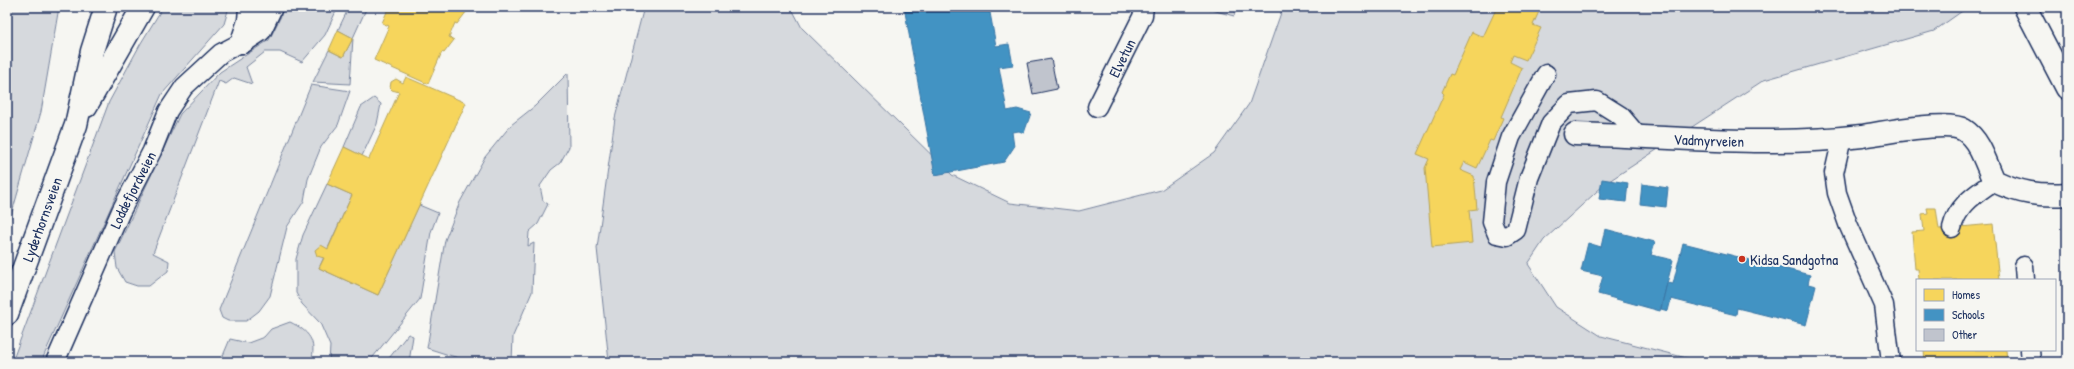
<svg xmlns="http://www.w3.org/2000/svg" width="2074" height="369" font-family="'Patrick Hand',sans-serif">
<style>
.green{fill:#d6d9dd;stroke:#78849e}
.homes{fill:#f6d55c;stroke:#b4a35d}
.schools{fill:#4393c3;stroke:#3775a5}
.building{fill:#c0c4cd;stroke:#1b2f5e}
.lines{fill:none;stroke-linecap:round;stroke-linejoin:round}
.lane-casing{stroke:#1b2f5e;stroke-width:21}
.street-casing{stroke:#1b2f5e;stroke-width:25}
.secondary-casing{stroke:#1b2f5e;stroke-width:25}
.lane{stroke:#f6f6f2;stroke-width:18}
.street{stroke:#f6f6f2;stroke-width:22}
.secondary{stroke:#f6f6f2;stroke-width:22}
.poi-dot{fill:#c8321e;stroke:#f6f6f2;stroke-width:1.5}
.labels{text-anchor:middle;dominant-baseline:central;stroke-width:4;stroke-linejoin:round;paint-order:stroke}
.street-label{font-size:15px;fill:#1b2f5e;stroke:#f6f6f2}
.poi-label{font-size:15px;fill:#1b2f5e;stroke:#f6f6f2;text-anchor:start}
</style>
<rect width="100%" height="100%" fill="#f6f6f2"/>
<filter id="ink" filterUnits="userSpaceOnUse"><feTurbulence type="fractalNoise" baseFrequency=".025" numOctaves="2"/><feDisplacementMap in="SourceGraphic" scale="8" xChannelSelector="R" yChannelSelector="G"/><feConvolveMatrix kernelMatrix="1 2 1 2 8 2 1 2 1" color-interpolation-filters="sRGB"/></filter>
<g filter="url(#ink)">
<!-- green -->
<g class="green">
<polygon points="7,7 59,7 41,112 7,230"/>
<polygon points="163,7 229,7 224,24 162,94 41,362 12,362 109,102 141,43"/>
<polygon points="282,7 338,7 325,35 302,62 280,52 265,52 246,67 252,84 234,78 226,84 219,81 153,253 169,261 168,271 149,286 137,286 125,282 117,268 115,252 180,114 220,72 269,40 281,16"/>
<polygon points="349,7 367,7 353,38 350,84 313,82 329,50 343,57 353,38 338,30"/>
<polygon points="644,7 791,7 802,28 952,175 1010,203 1079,211 1161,190 1214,153 1249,104 1283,7 1968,7 1934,31 1764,80 1606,183 1544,240 1528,264 1556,307 1601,336 1702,362 609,362 597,248 615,118"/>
<polygon points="1201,7 1237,7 1234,16"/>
<polygon points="568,73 569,147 560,163 551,170 540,186 543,201 548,204 538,224 529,232 528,246 534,243 532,292 513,336 512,362 471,362 427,348 445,240 460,202 485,157 511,125 535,106"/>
<polygon points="311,85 350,91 338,125 321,147 308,179 304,201 287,227 270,296 259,311 246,321 228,321 222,318 219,310"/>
<polygon points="374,98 381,104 377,124 362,156 344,147 361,107"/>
<polygon points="327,184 352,195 319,268 378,295 419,205 438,213 431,232 420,299 369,362 329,362 330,346 320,323 302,304 296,293 296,259 303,235"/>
<path d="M290 322C309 331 317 341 311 362H231L222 358 230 339 248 343 264 337 271 329Z"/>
<polygon points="408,334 413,336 409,362 386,362"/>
</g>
<!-- homes -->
<g class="homes">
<polygon points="389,7 397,9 397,7 462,7 467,11 457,24 455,23 449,37 454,40 444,53 442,52 428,84 374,60 389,26 382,23"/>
<polygon points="1497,7 1541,7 1533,25 1541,28 1526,60 1513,55 1510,62 1522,68 1501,117 1503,118 1493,141 1490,140 1477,168 1464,162 1460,170 1474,176 1477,209 1469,210 1472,243 1432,247 1425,168 1429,159 1417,154 1444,94 1442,92 1450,74 1453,75 1472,32 1483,37"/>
<polygon points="338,30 353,38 343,57 329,50"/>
<polygon points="406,77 466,103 378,295 319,268 324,258 317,256 315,250 321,245 328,249 352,195 327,184 344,147 369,159 399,92 392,90 390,88 391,82 396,79 403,83"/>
<polygon points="1927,208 1936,208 1939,229 1993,224 1999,280 1919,280 1918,269 1915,269 1912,232 1924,231 1922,214 1928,213"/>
<polygon points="1924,350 2006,350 2007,360 1998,362 1925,362"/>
</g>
<!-- schools -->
<g class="schools">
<polygon points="904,7 989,7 996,46 1009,44 1013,65 999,67 1007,111 1017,109 1031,113 1024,133 1019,131 1012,132 1014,147 1004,162 935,175"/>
<polygon points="1602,179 1628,183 1626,202 1599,199"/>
<polygon points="1642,184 1668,188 1666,207 1640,204"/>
<polygon points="1605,229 1655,242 1651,255 1673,260 1660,311 1598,294 1603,276 1581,271 1588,243 1601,247"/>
<polygon points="1683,243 1810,275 1808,284 1816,286 1806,325 1737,308 1736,315 1671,299 1668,311 1661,309 1667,283 1673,284"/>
</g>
<!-- building -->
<polygon class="building" points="1051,59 1057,89 1033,94 1027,63"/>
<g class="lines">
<!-- lane casing -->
<g class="lane-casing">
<g id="lane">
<polyline points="1546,74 1511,137 1496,182 1492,222 1497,234 1507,236 1516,230 1529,178 1551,123 1569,104 1597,101 1621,116 1638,136"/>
<path id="s1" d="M1097 107 1143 15 1144 7"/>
<polyline points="1842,138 1834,173 1837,193 1848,224 1884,305 1891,362"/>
<path d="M1952 228C1957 205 1976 194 1994 181"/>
<polyline points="2024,266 2025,280"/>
<polyline points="2030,350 2031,362"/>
<path id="s2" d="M55 362 121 211 152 151 168 111 184 87 221 53 242 42"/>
</g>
</g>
<!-- street casing -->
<g class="street-casing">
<g id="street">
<polyline points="242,42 260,30 271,7"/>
<polyline points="242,42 249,21 250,7"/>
<path id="s3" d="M1575 134C1671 137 1767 147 1862 136 1882 133 1948 120 1964 130 1980 140 1986 164 1994 181 2020 193 2038 196 2067 194"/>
</g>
</g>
<!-- secondary casing -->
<g class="secondary-casing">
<g id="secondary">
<polyline points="2025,7 2067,88"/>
<polyline points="86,106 143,7"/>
<path id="s4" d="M7 314 76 125 92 51 106 7"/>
</g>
</g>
<!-- lane -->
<use href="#lane" class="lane"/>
<!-- street -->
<use href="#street" class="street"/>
<!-- secondary -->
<use href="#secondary" class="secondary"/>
</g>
</g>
<!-- markers -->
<circle class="poi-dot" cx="1742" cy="259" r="4"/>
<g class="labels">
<!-- street labels -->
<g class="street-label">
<text stroke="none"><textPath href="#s1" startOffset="55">Elvetun</textPath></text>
<text stroke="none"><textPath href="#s3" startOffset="134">Vadmyrveien</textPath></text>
<text stroke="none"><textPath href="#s2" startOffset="189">Loddefjordveien</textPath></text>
<text stroke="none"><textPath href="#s4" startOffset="101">Lyderhornsveien</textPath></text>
</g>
<!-- poi labels -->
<g class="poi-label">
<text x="1750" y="259">Kidsa Sandgotna</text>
</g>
</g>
<!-- margin -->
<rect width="2074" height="369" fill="none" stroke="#f6f6f2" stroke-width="24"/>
<rect x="12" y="12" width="2050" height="345" fill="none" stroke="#1b2f5e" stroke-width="1.5" filter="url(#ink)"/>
<!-- legend -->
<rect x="1916" y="279" width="140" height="72" fill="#f6f6f2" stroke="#9ea6b7"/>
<rect x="1924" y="289" width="20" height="12" fill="#f6d55c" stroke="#9ea6b7"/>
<text x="1952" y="299" font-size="12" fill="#1b2f5e">Homes</text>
<rect x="1924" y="309" width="20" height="12" fill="#4393c3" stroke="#9ea6b7"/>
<text x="1952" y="319" font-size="12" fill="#1b2f5e">Schools</text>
<rect x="1924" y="329" width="20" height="12" fill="#c0c4cd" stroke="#9ea6b7"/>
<text x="1952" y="339" font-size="12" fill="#1b2f5e">Other</text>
</svg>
